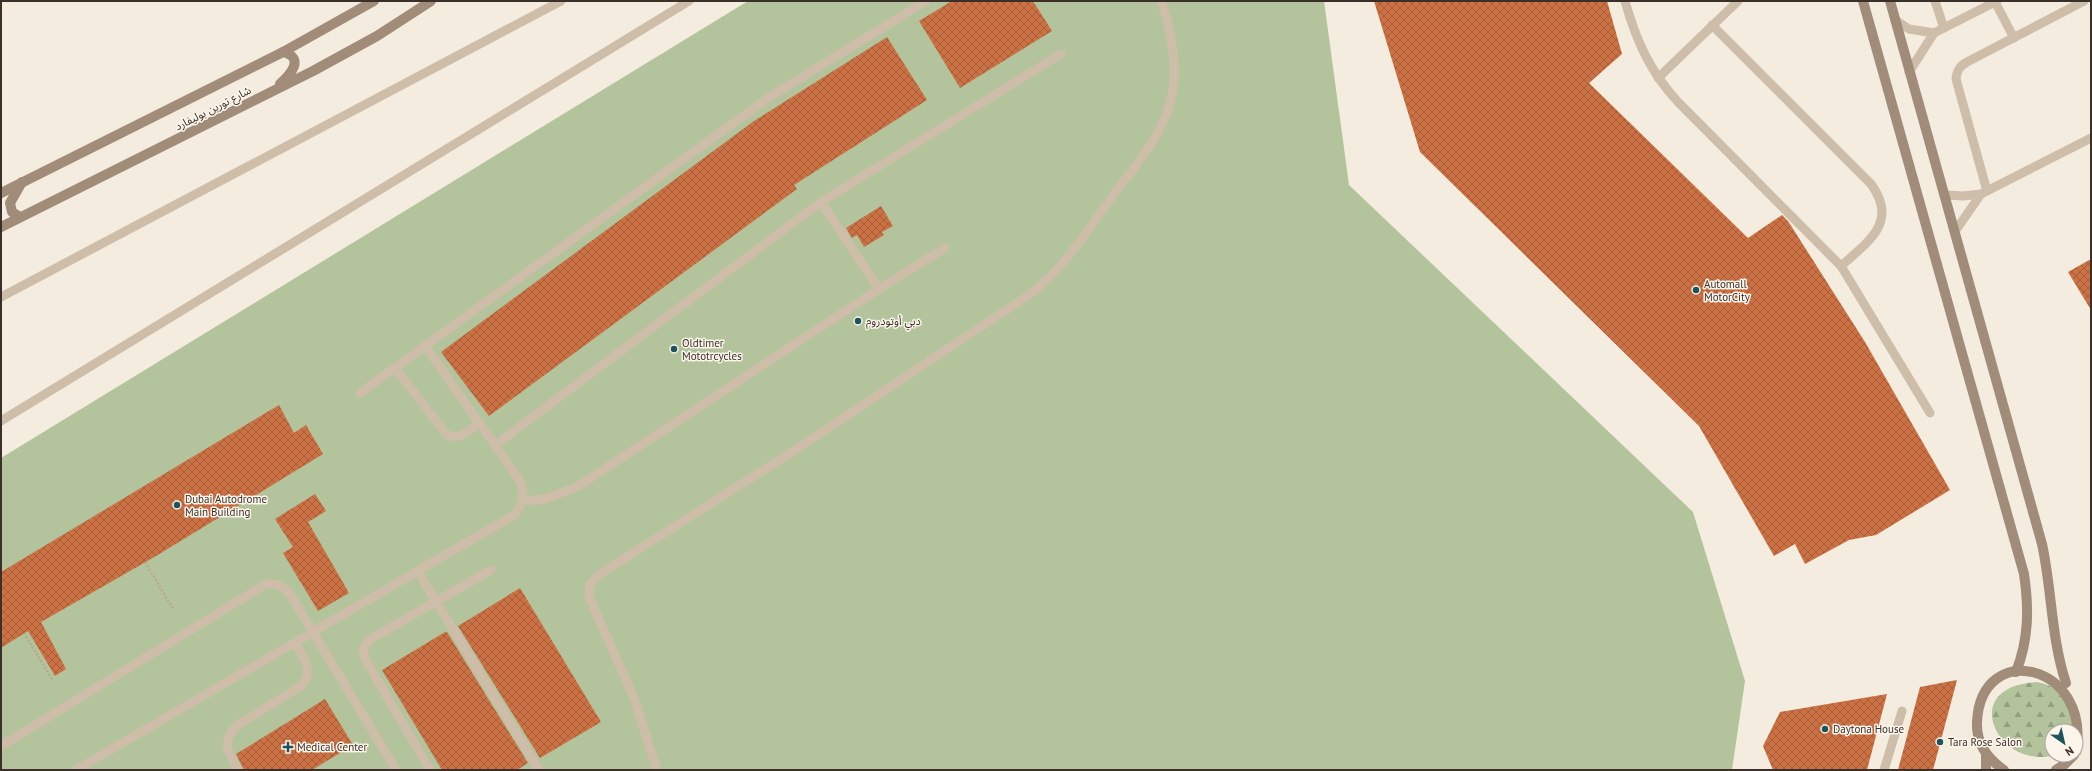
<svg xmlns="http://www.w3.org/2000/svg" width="2092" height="771" font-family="'PT Sans','Noto Sans Arabic',sans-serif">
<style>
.forest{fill:url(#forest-firs)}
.garden{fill:#b3c49d}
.building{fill:url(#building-cross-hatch)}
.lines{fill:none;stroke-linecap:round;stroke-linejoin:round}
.path{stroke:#b9a793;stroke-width:2.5;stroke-dasharray:2 2;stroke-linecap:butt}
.lane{stroke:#cdbda9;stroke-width:9}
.secondary{stroke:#a18c7a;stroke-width:10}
.poi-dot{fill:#1c545e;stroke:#fbf5eb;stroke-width:1.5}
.labels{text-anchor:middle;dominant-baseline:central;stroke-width:3;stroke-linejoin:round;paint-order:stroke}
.street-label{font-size:11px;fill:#3a3029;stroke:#fbf5eb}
.poi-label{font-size:11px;fill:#3a3029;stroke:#fbf5eb;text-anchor:start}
</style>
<defs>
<pattern id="forest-firs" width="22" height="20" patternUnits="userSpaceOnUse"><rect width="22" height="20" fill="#b3c49d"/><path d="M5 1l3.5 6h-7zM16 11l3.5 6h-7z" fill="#93a080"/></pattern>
<pattern id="building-cross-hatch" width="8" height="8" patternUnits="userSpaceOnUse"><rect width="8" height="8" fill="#cc7144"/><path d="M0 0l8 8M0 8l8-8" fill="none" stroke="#a75d39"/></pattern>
</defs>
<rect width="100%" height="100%" fill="#f4ecde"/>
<!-- forest -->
<path class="forest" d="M2037 682C2045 684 2054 686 2060 693 2069 702 2074 719 2071 731H2052V755H2055C1998 771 1956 686 2037 682Z"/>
<!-- garden -->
<polygon class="garden" points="748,1 1324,1 1349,185 1693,512 1745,681 1732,770 1,770 1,458"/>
<!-- building -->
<g class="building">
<polygon points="952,1 1033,1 1052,31 960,88 919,21"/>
<polygon points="1374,1 1607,1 1622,54 1589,83 1748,238 1782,215 1788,221 1865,342 1950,490 1876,535 1849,540 1805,564 1795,544 1774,556 1699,426 1420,152"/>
<polygon points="887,37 927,100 794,185 797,189 489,416 441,352 754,121"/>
<polygon points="881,206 893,226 882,232 884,235 864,247 857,235 852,238 846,228"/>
<polygon points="2091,259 2091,310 2068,272"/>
<polygon points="279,405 294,433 306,425 323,454 156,556 41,622 66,669 55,676 28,631 1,648 1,572"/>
<polygon points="315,494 326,511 308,522 349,593 318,611 283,553 293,547 275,519"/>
<polygon points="520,588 601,722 540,758 458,626"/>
<polygon points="445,632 447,632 528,763 517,770 442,770 382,670"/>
<polygon points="1957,680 1933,770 1898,770 1920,687"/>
<polygon points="1887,694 1867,770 1773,770 1763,746 1780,712"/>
<polygon points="325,699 353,745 312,770 244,770 236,754"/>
</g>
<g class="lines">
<!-- path -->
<g class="path">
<polyline points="145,562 173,609"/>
<polyline points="24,633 53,681"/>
</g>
<!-- lane -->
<g class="lane">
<path d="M1625 1C1636 40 1650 72 1678 102L1841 266 1930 413"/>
<polyline points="1935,1 1944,28"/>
<polyline points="1995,2 2014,38"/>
<polyline points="1895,20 1909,29 1934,33"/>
<path d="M1712 25 1871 184C1899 222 1868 242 1841 266"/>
<polyline points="1909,72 1934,33 1997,1"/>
<polyline points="1658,78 1738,1"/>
<path d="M1987 191 1956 79C1957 70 1960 66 1967 62L2084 1"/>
<polyline points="1946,195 1963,196 1981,194 2091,138"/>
<polyline points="821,202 879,289"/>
<polyline points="1956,230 1981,194"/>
<polyline points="1,297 561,1"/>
<path d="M395 368 447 435C461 440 468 431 479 423"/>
<polyline points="360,393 768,98 926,1"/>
<polyline points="1,421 689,1"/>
<polyline points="495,445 821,202 1061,54"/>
<polyline points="523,501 545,499 577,487 879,289 945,248"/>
<polyline points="418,572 539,770"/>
<path d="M1 746 266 584C277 583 283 586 290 594L396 770"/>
<path d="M76 770 514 515C524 503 526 492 518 478L425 346"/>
<path d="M238 770C228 752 221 744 236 726L301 686C315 672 303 657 295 643"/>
<polyline points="430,770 365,659 363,649 369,640 491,570"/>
<path d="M657 770 634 698 589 597 590 584 600 574 795 450 1026 297C1061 273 1084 235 1109 201 1131 170 1160 140 1170 103 1179 71 1172 32 1161 1"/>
<polyline points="1884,770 1902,711"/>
</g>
<!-- secondary -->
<g class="secondary">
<path d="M1863 1 2024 574C2029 608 2029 639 2016 672"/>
<path d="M1890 1 2042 544C2052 590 2051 638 2066 683"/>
<path d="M280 84C291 74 305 58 283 52"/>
<polyline points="1,193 283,52 374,1"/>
<polyline points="20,217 12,212 10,203 22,182"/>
<polyline points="1,227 313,71 377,36 431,1"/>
<polyline points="1986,770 1986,754"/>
<path d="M2004 770C1988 759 1976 743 1977 722 1981 638 2092 664 2076 752"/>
<polyline points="2056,770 2065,764 2074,755"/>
</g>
</g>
<!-- markers -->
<g class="poi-dot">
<circle cx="1696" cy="290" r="4"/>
<circle cx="858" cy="321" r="4"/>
<circle cx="674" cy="349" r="4"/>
<circle cx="177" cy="505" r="4"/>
<circle cx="1825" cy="729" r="4"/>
<circle cx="1940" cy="742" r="4"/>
<path d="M286 741h4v4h4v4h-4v4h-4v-4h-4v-4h4z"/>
</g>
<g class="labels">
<!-- street labels -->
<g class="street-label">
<text transform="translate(213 108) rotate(-27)">شارع تورين بوليفارد</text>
</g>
<!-- poi labels -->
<g class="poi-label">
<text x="1704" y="284">Automall<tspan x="1704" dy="13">MotorCity</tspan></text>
<text x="866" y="321">دبي أوتودروم</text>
<text x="682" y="343">Oldtimer<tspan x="682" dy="13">Mototrcycles</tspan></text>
<text x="185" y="499">Dubai Autodrome<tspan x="185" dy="13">Main Building</tspan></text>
<text x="1833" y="729">Daytona House</text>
<text x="1948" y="742">Tara Rose Salon</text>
<text x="297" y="747">Medical Center</text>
</g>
</g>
<!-- border -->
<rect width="2092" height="771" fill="none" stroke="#3a3029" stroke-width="4"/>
<!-- north arrow -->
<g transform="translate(2064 743) rotate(146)"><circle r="19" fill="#fbf5eb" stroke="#aea69d"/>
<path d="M0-3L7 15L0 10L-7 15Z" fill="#1c545e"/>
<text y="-6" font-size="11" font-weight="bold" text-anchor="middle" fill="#3a3029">N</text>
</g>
</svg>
